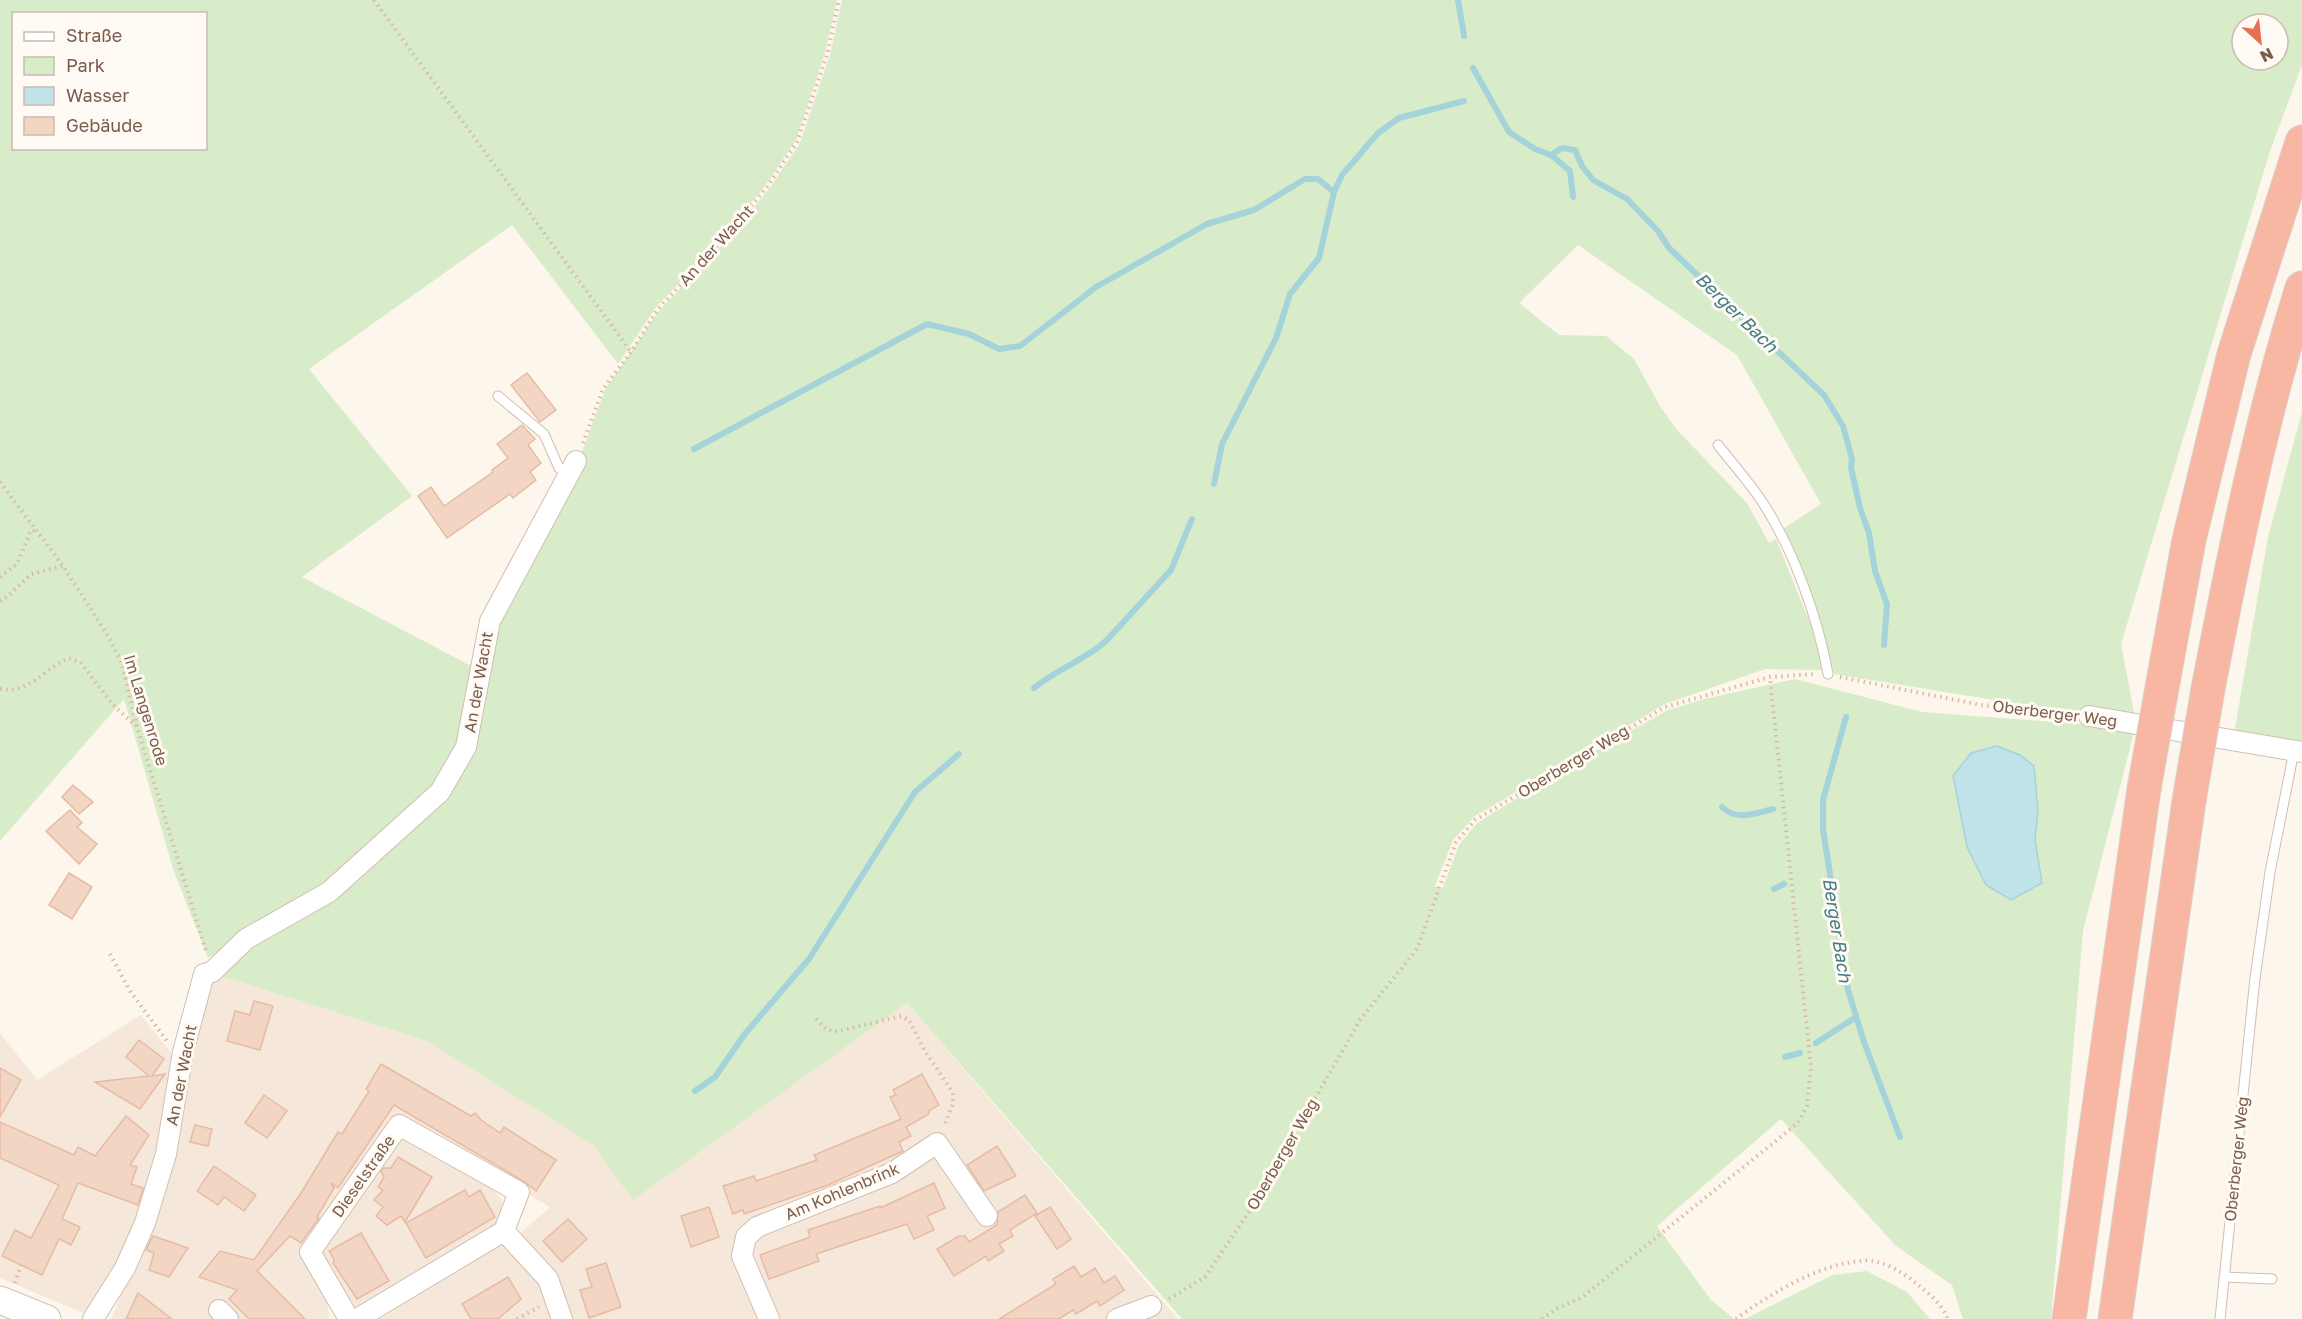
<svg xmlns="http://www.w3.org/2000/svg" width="2302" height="1319" font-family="'Golos Text',sans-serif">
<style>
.residential{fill:#f5e8da}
.green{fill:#d8ecc9;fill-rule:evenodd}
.water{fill:#bfe3e8;stroke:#a5d3da;stroke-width:1.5}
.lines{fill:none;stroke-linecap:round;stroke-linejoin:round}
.stream{stroke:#a5d3da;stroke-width:6}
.building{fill:#f3d5c3;stroke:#e6bba3;stroke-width:1.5}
.lane-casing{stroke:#d1beb0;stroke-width:11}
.street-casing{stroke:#d1beb0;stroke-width:22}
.secondary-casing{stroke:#d6c0b0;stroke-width:29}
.highway-casing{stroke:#dad1cd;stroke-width:35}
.path{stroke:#d9b8a5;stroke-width:4;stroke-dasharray:1.5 4.5;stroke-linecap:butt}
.lane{stroke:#fff;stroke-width:9}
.street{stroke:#fff;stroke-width:20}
.secondary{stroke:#fff;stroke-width:27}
.highway{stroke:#f7b7a3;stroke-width:33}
.highway-bridge-casing{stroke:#dad1cd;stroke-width:35;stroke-linecap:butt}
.highway-bridge{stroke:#f7b7a3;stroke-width:33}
.labels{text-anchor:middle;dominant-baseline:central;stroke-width:6;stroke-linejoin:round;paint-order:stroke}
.street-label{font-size:16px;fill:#7a5c4d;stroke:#fffaf3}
.water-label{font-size:18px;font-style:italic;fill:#437c86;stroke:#fffaf3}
</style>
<rect width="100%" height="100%" fill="#fdf6ec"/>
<!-- residential -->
<g class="residential">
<polygon points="211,973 427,1041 593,1145 633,1199 907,1003 1178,1319 379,1319 517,1236 550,1207 397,1117 304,1250 328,1302 329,1319 111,1319 129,1275 134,1276 164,1194 187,1071"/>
<polygon points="141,1015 177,1060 152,1184 139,1225 88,1315 0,1278 0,1033 37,1080"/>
<polygon points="407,1139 493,1189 502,1200 503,1212 494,1225 353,1308 320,1262 321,1249 399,1141"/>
</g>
<!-- green -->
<g class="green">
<path d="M0 0H837L825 53 796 140 765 186 717 244 656 307 618 364 512 225 309 369 412 496 302 577 477 669 462 744 439 789 328 888 208 958 173 869 124 699 0 841ZM14 14H206V148H14Z"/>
<path d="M842 0H2302V65L2270 151 2121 644 2136 723 1834 674 1823 631 1783 529 1821 504 1737 355 1578 245 1519 303 1559 335 1606 336 1634 359 1660 406 1677 430 1747 503 1769 543 1776 539 1818 643 1821 670 1765 669 1665 704 1475 816 1453 840 1435 886 1442 890 1459 845 1477 823 1574 763 1668 710 1704 699 1795 679 1922 712 2135 728 2083 931 2051 1319H1963L1952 1285 1896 1246 1781 1119 1657 1226 1711 1300 1734 1319H1182L907 1003 633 1200 593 1145 427 1041 211 973 246 944 442 795 486 651 579 460 605 390 658 312 721 246 769 189 800 143 830 55ZM2242 24H2278V60H2242Z"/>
<polygon points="2302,412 2302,745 2234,734 2268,537"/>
<polygon points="1867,1271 1907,1292 1930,1319 1745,1319 1833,1275"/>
</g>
<!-- water -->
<polygon class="water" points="1997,746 2020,755 2034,766 2038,811 2035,840 2042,883 2011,900 1986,885 1967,847 1953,776 1971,753"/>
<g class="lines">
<!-- stream -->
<g class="stream">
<polyline points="1458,0 1464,36"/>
<polyline points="1473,68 1509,132 1535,149 1551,155 1562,148 1575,150 1582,166 1593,180 1627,199 1658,231 1669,248 1824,395 1843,426 1852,459 1851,468 1860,508 1869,533 1875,571 1887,604 1884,645"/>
<polyline points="1551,155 1570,171 1573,197"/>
<polyline points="694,449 927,324 969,334 999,349 1020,346 1096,287 1207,224 1254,210 1305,179 1318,179 1334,192"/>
<polyline points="1214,484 1222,444 1276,338 1290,294 1319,258 1334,192 1342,175 1378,133 1399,118 1464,101"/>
<path d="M1034 688C1057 669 1087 659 1107 640L1171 570 1192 519"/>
<polyline points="1846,717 1823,800 1823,829 1848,990 1864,1042 1900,1137"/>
<path d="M1722 807C1736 821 1755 814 1773 809"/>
<polyline points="1774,889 1784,884"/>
<polyline points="1816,1043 1856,1017"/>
<polyline points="1785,1057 1800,1053"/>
<polyline points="695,1091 715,1077 744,1035 809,959 915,792 959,754"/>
</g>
</g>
<!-- building -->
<g class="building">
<polygon points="527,373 556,410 540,422 511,385"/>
<polygon points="522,425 535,439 528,445 541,463 530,472 536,480 513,498 510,494 447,538 418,496 431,487 444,506 493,472 492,470 508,458 497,444"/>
<polygon points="73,785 93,802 79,814 62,797"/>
<polygon points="70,810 82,823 77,827 97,844 79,864 46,831"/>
<polygon points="69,873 92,887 72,919 49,905"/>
<polygon points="254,1001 273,1006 260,1050 227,1041 235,1011 250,1015"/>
<polygon points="139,1040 164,1059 152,1076 165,1074 140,1109 95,1082 149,1076 126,1057"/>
<polygon points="381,1064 471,1116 475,1113 481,1120 500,1133 504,1127 556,1160 536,1191 525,1182 394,1105 338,1188 331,1183 334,1188 317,1217 319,1218 301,1243 290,1236 257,1271 305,1319 249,1319 229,1299 237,1290 199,1277 220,1251 254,1260 301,1193 338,1132 342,1134 369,1091 366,1089"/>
<polygon points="0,1068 21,1080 0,1117"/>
<polygon points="922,1074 939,1105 928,1111 929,1114 906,1127 911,1136 899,1142 903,1151 828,1185 744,1214 743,1210 733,1214 723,1186 754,1176 756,1181 817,1160 814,1155 901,1119 890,1097 896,1095 893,1090"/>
<polygon points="264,1095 287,1111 267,1138 245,1123"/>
<polygon points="126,1116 149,1135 130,1165 137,1167 131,1184 143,1188 138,1205 78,1183 62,1219 80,1227 71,1245 59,1239 42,1275 2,1256 15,1230 31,1238 59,1185 0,1158 0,1122 74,1155 78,1147 95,1156"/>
<polygon points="195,1125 212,1129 208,1146 190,1142"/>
<polygon points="997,1146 1016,1176 984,1191 967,1165"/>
<polygon points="398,1157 432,1177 405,1222 401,1216 387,1225 376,1216 383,1207 374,1200 383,1190 378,1187 384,1177 381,1171 384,1168 391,1168"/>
<polygon points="214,1166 256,1195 244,1211 224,1197 218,1205 197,1191"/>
<polygon points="934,1183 945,1208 927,1216 934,1230 914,1239 907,1224 816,1254 819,1261 769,1279 760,1255 810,1237 808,1230 880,1206 880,1208"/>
<polygon points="465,1190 469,1197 480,1190 495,1217 426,1258 406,1223"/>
<polygon points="1025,1195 1037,1213 1010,1230 1013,1236 999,1244 1004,1251 988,1261 986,1256 954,1276 937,1249 959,1236 965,1236 969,1242 997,1225 998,1212"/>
<polygon points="709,1207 719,1237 691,1247 681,1216"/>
<polygon points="1050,1207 1071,1239 1057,1249 1035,1216"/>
<polygon points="568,1219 587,1239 562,1262 543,1241"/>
<polygon points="361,1233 389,1281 357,1299 333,1263 334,1259 329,1251"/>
<polygon points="153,1236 188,1248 169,1277 149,1270 154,1253 146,1250"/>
<polygon points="606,1263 621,1307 589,1318 580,1290 592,1287 586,1269"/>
<polygon points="1074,1266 1081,1277 1095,1268 1104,1283 1115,1276 1124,1290 1100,1306 1097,1301 1076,1314 1073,1310 1059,1319 999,1319 1056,1284 1053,1279"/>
<polygon points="508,1277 521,1299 498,1319 471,1319 462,1304"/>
<polygon points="138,1293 172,1319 126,1319"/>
</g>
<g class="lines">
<!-- lane casing -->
<g class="lane-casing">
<g id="lane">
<polyline points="498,396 544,434 559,468 568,475"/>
<path d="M1718 445C1733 464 1750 483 1763 503 1794 551 1818 618 1828 674"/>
<polyline points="2224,1277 2272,1279"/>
<polyline points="2220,1319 2255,978 2270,872 2294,751"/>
</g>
</g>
<!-- street casing -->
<g class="street-casing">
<g id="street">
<polyline points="2089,716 2302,752"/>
<polyline points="219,1310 228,1319"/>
<polyline points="93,1319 125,1268 145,1223 166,1154 183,1052 204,974 212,972 246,939 329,892 440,792 466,747 490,621 576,461"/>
<polyline points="349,1319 310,1252 399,1125 519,1192 504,1231 548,1279 562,1319"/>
<polyline points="357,1319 504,1231"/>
<polyline points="769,1319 742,1256 746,1237 757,1227 892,1173 937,1143 987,1216"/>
<polyline points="1117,1319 1151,1306"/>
</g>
</g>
<!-- secondary casing -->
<g class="secondary-casing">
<polyline id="secondary" points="0,1300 47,1319"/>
</g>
<!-- highway casing -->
<g class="highway-casing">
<g id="highway">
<polyline points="2163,682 2189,540 2234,354 2302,142"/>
<path d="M2208 689C2234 554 2261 419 2302 288"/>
<polyline points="2069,1319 2144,789"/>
<polyline points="2115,1319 2189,801"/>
</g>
</g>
<!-- path -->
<g class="path">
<polyline points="374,0 631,352"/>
<polyline points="583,443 603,389 631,352 657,310 719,244 767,187 797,142 827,55 839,0"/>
<polyline points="0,482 63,566 108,636 122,664 137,727 206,951"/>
<polyline points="0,577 17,564 31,530 37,532"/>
<polyline points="0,601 8,596 31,574 63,566"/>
<polyline points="1840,677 1981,705 2073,714"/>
<path d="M0 689C30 694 43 669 69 658L81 663 113 705 136 726"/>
<polyline points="110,954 130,991 167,1041"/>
<polyline points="816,1019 826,1029 835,1032 901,1016 909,1020 925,1051 953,1093 953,1104 944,1126"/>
<polyline points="15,1283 21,1265"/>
<polyline points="1169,1299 1205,1277 1257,1200 1360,1020 1417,949 1456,842 1475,820 1665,707 1770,677 1815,674"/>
<polyline points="517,1319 539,1307"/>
<polyline points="1542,1319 1558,1308 1581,1298 1798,1123 1807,1106 1811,1067 1770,678"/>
<path d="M1736 1319C1770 1294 1817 1265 1860 1261 1881 1258 1903 1272 1918 1285 1929 1293 1943 1306 1948 1319"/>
</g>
<!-- lane -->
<use href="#lane" class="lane"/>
<!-- street -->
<use href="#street" class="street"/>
<!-- secondary -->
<use href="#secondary" class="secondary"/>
<!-- highway -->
<use href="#highway" class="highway"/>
<!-- highway-bridge casing -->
<g class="highway-bridge-casing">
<g id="highway-bridge">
<polyline points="2144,789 2163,682"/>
<polyline points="2189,801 2208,689"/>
</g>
</g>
<!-- highway-bridge -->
<use href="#highway-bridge" class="highway-bridge"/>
</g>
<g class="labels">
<!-- street labels -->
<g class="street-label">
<text transform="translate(716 245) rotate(-48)">An der Wacht</text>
<text transform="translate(478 682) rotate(-80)">An der Wacht</text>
<text transform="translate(146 710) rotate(73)">Im Langenrode</text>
<text transform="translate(2055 713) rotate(7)">Oberberger Weg</text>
<text transform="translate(1573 761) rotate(-31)">Oberberger Weg</text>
<text transform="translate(181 1075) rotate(-79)">An der Wacht</text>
<text transform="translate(1282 1154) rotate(-60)">Oberberger Weg</text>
<text transform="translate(2236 1159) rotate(-84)">Oberberger Weg</text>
<text transform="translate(363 1176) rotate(-55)">Dieselstraße</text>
<text transform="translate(842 1191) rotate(-23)">Am Kohlenbrink</text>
</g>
<!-- water labels -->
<g class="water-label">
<text transform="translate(1737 312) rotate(44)">Berger Bach</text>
<text transform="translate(1838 930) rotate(81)">Berger Bach</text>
</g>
</g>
<!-- legend -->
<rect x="12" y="12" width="195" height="138" fill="#fffaf3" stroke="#cabbb1" stroke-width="1.5"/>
<rect x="24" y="32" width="30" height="9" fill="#ffffff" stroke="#cabbb1" stroke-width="1.5"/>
<text x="66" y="42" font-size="18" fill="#7a5c4d">Straße</text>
<rect x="24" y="57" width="30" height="18" fill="#d8ecc9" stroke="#cabbb1" stroke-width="1.5"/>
<text x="66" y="72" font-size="18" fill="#7a5c4d">Park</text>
<rect x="24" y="87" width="30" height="18" fill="#bfe3e8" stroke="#cabbb1" stroke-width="1.5"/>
<text x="66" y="102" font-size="18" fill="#7a5c4d">Wasser</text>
<rect x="24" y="117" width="30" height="18" fill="#f3d5c3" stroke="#cabbb1" stroke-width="1.5"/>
<text x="66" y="132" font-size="18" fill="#7a5c4d">Gebäude</text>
<!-- north arrow -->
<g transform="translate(2260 42) rotate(153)"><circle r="28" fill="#fffaf3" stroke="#cabbb1" stroke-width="1.5"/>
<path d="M0-4.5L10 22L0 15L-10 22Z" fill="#e76f51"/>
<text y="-9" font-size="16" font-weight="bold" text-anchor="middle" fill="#7a5c4d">N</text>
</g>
</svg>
